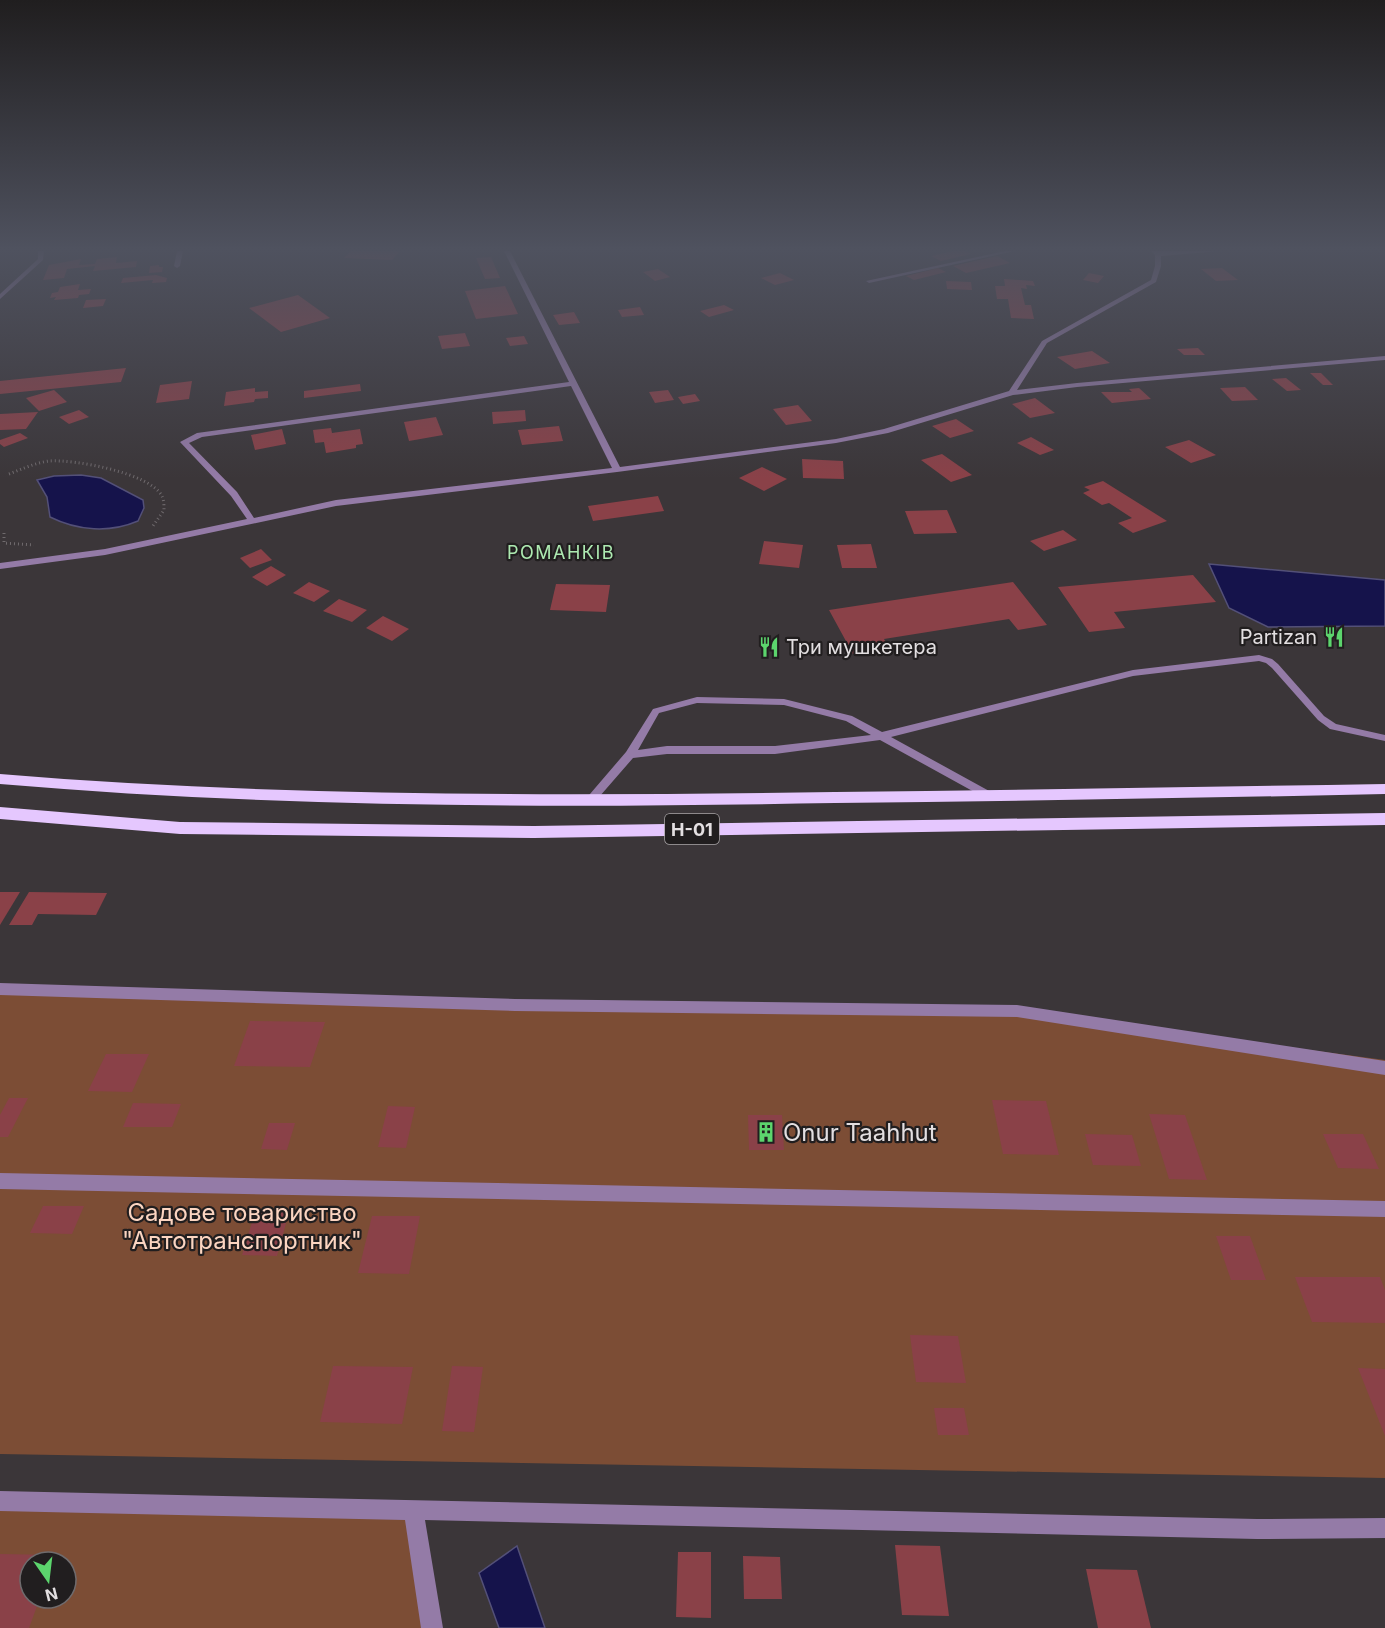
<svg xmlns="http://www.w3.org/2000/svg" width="1385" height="1628" font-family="Inter,sans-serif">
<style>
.green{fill:#7c4d35;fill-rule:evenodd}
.water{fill:#15134b;stroke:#535078;stroke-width:1.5}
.building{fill:#8a4148}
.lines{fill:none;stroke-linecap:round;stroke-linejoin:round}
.path{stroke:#6f6a6d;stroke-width:3;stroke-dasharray:1 3;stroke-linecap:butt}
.service{fill:#947ba7;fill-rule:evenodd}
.minor{fill:#947ba7;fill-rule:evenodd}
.primary{fill:#e5c7fe;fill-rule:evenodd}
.labels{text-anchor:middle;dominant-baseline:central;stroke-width:4.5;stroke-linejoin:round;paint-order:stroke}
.far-quarter-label{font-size:18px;letter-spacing:1.5px;fill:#adeab1;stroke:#211e1f}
.shield{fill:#211e1f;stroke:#a9a5a7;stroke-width:1.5}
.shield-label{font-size:18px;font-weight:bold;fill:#e3dfe1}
.poi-label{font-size:20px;fill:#e3dfe1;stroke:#211e1f;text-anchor:end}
.near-poi-label{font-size:24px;fill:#e3dfe1;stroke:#211e1f;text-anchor:start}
.near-park-label{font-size:24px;fill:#fcd5c1;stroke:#211e1f}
</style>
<rect width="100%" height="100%" fill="#3b3639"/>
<!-- green -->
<g class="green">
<polygon points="0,988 1017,1011 1385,1060 1385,1478 0,1454"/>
<path d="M0 1501 414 1512 432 1628H0ZM30 1562H66V1598H30Z"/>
</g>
<!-- water -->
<g class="water">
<path d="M81 475 101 478 143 500 144 508 138 521C110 533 78 531 50 517L47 497 37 480 54 476Z"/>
<polygon points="1209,564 1385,580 1385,626 1268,627 1229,608"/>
<polygon points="517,1546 545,1628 499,1628 479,1573"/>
</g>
<!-- building -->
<g class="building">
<polygon points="351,251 400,251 392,260 344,258"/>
<polygon points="953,251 965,251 971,254 941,261 931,256"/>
<polygon points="997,256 1010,263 966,273 953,266"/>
<polygon points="117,257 116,263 137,261 136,267 93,271 95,266 67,269 64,278 43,280 49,265 81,259 79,265 95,264 97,259"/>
<polygon points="491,257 500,278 485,279 476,258"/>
<polygon points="159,265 159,267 163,267 162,272 149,273 150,266"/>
<polygon points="938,268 946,272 914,280 906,276"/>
<polygon points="1222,268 1238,280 1216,281 1201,269"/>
<polygon points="658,269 670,277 655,281 643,272"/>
<polygon points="780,273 794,280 775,285 761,278"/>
<polygon points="1089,273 1104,276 1098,283 1083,280"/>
<polygon points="156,275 167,278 166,282 152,283 153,280 121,283 123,278"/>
<polygon points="1004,279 1033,281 1035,286 1026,285 1027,289 1021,288 1025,305 1031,305 1034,319 1011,318 1008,299 997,299 995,286 1005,286"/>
<polygon points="946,281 971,282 972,290 947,289"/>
<polygon points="80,284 78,290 91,289 89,294 79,295 78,298 54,300 56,297 50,298 52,293 58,292 60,287"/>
<polygon points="505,286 518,314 476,319 465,291"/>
<polygon points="298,295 330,318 281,332 249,308"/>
<polygon points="106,299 103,306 83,308 86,300"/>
<polygon points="724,305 734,310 709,317 700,311"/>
<polygon points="640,307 644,315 622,317 618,310"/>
<polygon points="574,312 580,323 559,325 553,315"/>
<polygon points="465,333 470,346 442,349 438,336"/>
<polygon points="524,336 528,344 510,346 506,338"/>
<polygon points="1198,348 1205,355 1184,355 1177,349"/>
<polygon points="1092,351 1110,363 1075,369 1057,357"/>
<polygon points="126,368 121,382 0,394 0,381"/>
<polygon points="1310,373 1321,373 1333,385 1323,385"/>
<polygon points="1286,378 1301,390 1287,391 1272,379"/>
<polygon points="192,381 189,399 156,403 160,385"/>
<polygon points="360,384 361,391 304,398 304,391"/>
<polygon points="1245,387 1258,400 1232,401 1220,388"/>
<polygon points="255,388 255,392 268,391 268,398 255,399 254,402 224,406 226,392"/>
<polygon points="1139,388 1151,399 1112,403 1101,392 1132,392 1129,389"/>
<polygon points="54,390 67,402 39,411 26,398"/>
<polygon points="668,390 674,400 655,403 649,392"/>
<polygon points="695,394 700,401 683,404 678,397"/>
<polygon points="1035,398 1055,413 1030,418 1012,404"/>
<polygon points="798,405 812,421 786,425 773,409"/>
<polygon points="79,410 89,417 69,424 59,417"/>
<polygon points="525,410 526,421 493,424 492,412"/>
<polygon points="38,412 26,429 0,430 0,414"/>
<polygon points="436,417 443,435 409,441 404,422"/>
<polygon points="956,419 974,431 950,438 932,426"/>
<polygon points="559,426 563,441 522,445 518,430"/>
<polygon points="331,428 332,433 360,429 363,444 356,445 356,448 326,453 324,442 315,443 313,430"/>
<polygon points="282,429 286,444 255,450 251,435"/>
<polygon points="20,433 28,438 4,447 0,444 0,440"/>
<polygon points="1031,437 1054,450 1040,455 1017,443"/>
<polygon points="1189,440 1216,455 1191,463 1165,447"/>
<polygon points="942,454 972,475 951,482 921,460"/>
<polygon points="802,459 843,461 844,479 803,478"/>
<polygon points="762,467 787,479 764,491 739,478"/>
<polygon points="1103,481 1167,521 1133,533 1118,523 1132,518 1109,503 1102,505 1083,493 1090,490 1084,487"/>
<polygon points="658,496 664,511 593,521 588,506"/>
<polygon points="947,510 957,533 914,534 905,511"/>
<polygon points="1063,530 1077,540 1044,551 1030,541"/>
<polygon points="764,541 803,545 799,568 759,564"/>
<polygon points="871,544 877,568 842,568 837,545"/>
<polygon points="261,549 272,560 250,568 240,558"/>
<polygon points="271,566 286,575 267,586 252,577"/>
<polygon points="1193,575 1216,602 1114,612 1125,628 1089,632 1058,587"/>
<polygon points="309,582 330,591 314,602 293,593"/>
<polygon points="1013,582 1047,625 1018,630 1009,619 884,639 889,648 853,654 829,610"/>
<polygon points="556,584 610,585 606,612 550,610"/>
<polygon points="339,599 367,610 352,622 323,611"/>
<polygon points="383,616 409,629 392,641 366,628"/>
<polygon points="0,892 20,892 0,925"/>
<polygon points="29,892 107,893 96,915 38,914 32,925 9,925"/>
<polygon points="250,1021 325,1022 310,1067 234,1066"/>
<polygon points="106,1054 149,1054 132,1092 88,1091"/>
<polygon points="9,1098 28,1098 8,1137 0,1137 0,1115"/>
<polygon points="992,1100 1046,1101 1059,1155 1003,1154"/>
<polygon points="133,1103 181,1104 172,1127 123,1127"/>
<polygon points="388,1106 415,1107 406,1148 378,1147"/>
<polygon points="1149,1114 1185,1115 1207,1180 1169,1179"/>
<polygon points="748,1115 782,1115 784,1150 749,1150"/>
<polygon points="269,1123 295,1123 287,1150 261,1149"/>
<polygon points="1085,1134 1132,1135 1141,1166 1093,1165"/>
<polygon points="1323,1134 1363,1134 1379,1169 1338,1168"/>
<polygon points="43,1206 84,1206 72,1234 30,1233"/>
<polygon points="256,1209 290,1209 277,1256 242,1255"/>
<polygon points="372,1216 420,1216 409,1274 358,1273"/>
<polygon points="1216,1236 1250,1236 1266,1280 1231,1280"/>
<polygon points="1295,1277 1380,1277 1385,1290 1385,1323 1312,1322"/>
<polygon points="910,1335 958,1336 966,1383 916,1382"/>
<polygon points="333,1366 413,1367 402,1424 320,1422"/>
<polygon points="452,1366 483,1367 474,1432 442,1431"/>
<polygon points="1358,1368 1385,1369 1385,1436"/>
<polygon points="934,1408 964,1408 969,1435 938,1435"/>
<polygon points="895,1545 940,1546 949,1616 902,1615"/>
<polygon points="678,1552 711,1552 711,1618 676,1617"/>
<polygon points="0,1554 55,1555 53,1562 30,1562 30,1598 40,1598 29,1628 0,1628"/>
<polygon points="743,1556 780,1557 782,1599 744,1599"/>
<polygon points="1086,1569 1137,1570 1151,1628 1098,1628"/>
</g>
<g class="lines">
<!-- path -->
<g class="path">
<path d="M9 474C22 469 35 463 49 461 74 459 150 473 162 496 164 500 164 506 164 510L153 526"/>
<polyline points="4,533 4,543 34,545"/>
</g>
<!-- service -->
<path class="service" d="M1259 655 1272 659 1278 664 1324 716 1336 724 1385 735V741L1330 729 1318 720 1272 668 1266 663 1259 661 1133 676 891 737 991 792 992 795 991 798 987 799 880 740 775 754H667L633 758 593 804 589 805 584 801 626 752 653 709 697 697 784 699 852 716 882 732 1133 670ZM697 703 784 705 846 721 871 735 775 746H667L638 750 659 713Z"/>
<!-- minor -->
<g class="minor">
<polygon points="38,251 44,251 43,260 0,299 0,294 38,259"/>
<polygon points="177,251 183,251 180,266 177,268 174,266"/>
<path d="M504 251H510L620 467 836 439 884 429 1009 391 1042 341 1151 280 1155 266V255L1151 251H1221L1161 256V266L1156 282 1047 343 1017 390 1077 383 1385 356V360L1077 387 1013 395 888 433 836 443 617 472 336 506 105 555 0 569V563L105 549 247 519 231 496 180 442 197 433 569 382ZM571 386 612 468 336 500 254 518 237 492 189 443 202 437Z"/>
<polygon points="1005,251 1015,251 869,283 866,281"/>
<polygon points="0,983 515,999 1017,1005 1385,1061 1385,1075 1017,1017 515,1011 0,995"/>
<polygon points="0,1173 1385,1201 1385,1217 0,1189"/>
<polygon points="0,1491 1257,1519 1385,1518 1385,1538 1257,1539 425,1520 443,1628 421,1628 405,1520 0,1511"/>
</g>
<!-- primary -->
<g class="primary">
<path d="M0 774C278 797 556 796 835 792 1018 790 1202 787 1385 784V794C1202 798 1018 801 835 803 556 808 278 808 0 784Z"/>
<polygon points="0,807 180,822 534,826 1385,813 1385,825 534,838 180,834 0,819"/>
</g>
</g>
<!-- sky -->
<linearGradient id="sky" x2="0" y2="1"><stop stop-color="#201e1f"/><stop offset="0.52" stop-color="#4f525f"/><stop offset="1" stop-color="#4f525f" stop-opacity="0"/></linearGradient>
<rect width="1385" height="479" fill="url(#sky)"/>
<!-- icons -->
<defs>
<g id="restaurant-bare" transform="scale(1.62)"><path d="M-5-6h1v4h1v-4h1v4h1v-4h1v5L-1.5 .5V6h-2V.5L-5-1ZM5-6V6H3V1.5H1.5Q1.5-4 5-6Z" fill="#5cd56d" stroke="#211e1f" stroke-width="2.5" paint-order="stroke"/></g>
<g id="building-bare" transform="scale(1.62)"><path d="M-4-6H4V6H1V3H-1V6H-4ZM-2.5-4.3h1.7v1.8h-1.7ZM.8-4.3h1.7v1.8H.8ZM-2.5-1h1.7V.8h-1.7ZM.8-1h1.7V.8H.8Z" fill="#5cd56d" stroke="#211e1f" stroke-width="2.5" paint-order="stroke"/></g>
</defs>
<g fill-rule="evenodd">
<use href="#restaurant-bare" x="1334" y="637"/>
<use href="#restaurant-bare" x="769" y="647"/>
<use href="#building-bare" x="766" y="1132"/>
</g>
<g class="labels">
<!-- far-quarter labels -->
<g class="far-quarter-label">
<text x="561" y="552">РОМАНКІВ</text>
</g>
<!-- shield labels -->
<rect class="shield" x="665" y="814" width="54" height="30" rx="4.5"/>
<g class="shield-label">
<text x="692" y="829">Н-01</text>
</g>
<!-- poi labels -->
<g class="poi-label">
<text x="1317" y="637">Partizan</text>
<text x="786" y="647" text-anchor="start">Три мушкетера</text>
</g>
<!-- near-poi labels -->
<g class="near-poi-label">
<text x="783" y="1132">Onur Taahhut</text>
</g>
<!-- near-park labels -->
<g class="near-park-label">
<text x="242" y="1212">Садове товариство<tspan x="242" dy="28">"Автотранспортник"</tspan></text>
</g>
</g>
<!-- north arrow -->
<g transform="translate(48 1580) rotate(166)"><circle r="28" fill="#211e1f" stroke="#6f6b6d" stroke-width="1.5"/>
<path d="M0-4.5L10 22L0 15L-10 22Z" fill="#5cd56d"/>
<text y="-9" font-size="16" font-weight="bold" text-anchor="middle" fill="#e3dfe1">N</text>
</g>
</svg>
